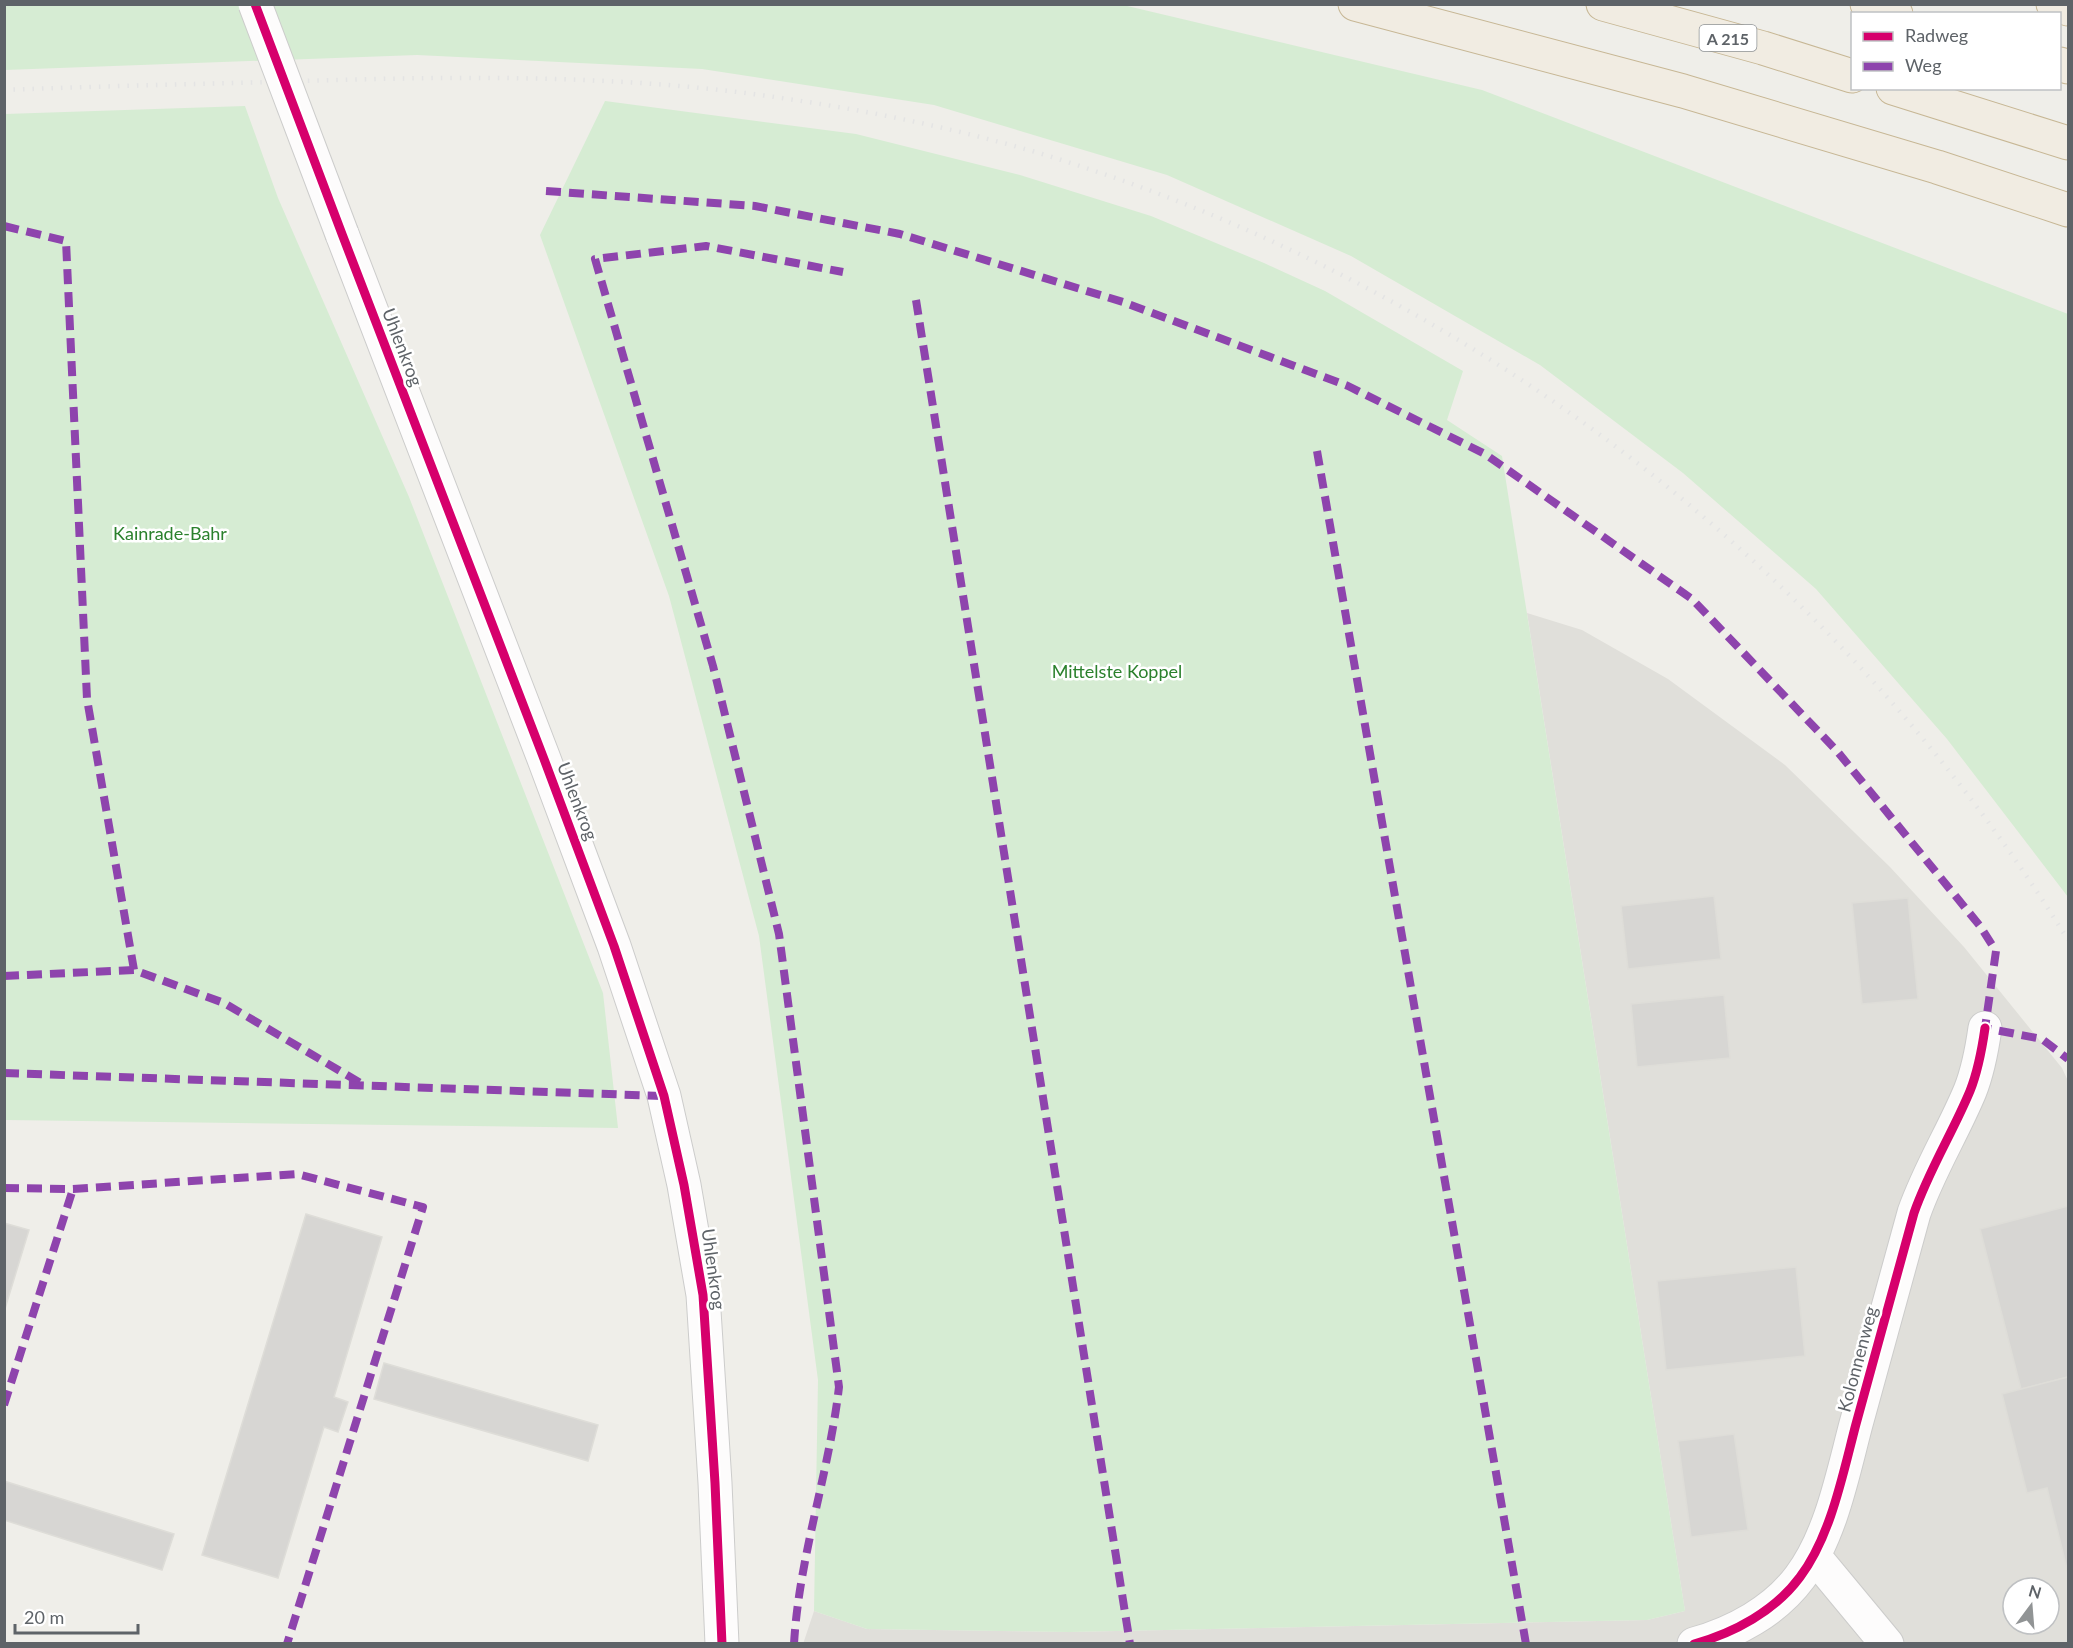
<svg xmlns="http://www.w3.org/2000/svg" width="2073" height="1648" font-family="Lato,sans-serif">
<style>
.industrial{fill:#e0dfda;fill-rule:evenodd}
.green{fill:#d6ecd3}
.building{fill:#d7d6d3;stroke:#deddd8;stroke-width:1.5}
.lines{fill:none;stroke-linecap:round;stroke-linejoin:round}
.minor-casing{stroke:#cccccb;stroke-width:35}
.highway-casing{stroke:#c7b795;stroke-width:35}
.minor{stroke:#fdfcfc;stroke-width:33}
.highway{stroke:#f1ece2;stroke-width:33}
.rail{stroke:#e4e4e4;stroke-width:4.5;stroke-dasharray:1.5 8;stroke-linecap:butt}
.minor-bridge-casing{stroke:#cccccb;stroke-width:35;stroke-linecap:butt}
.minor-bridge{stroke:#fdfcfc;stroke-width:33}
.quiet{stroke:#8e44ad;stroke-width:8;stroke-dasharray:15 8;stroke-linecap:butt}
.cycleway-casing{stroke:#fff;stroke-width:13}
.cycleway{stroke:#d6006c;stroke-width:9}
.labels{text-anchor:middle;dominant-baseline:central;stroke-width:5;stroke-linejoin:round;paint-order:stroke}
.shield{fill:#fff;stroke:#8e9295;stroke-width:1.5}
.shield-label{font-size:16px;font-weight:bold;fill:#5e6368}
.street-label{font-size:18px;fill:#5e6368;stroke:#fff}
.park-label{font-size:18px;fill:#2b812d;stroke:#fff}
</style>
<rect width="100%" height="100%" fill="#efeee9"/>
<!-- industrial -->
<path class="industrial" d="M1527 613 1582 630 1668 679 1785 765 1890 867 1964 947 2062 1068 2068 1081V1643L803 1644 814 1611 867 1629 1069 1632 1647 1620 1685 1611ZM2013 1588H2049V1624H2013Z"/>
<!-- green -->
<g class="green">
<polygon points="4,5 1123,5 1482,90 2068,314 2068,897 1947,739 1816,589 1683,473 1540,365 1351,256 1167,175 934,105 702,69 417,55 5,70"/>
<polygon points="605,101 856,134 1020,175 1151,216 1264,263 1325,291 1463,371 1447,420 1502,456 1685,1611 1647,1620 1069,1632 867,1629 814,1611 818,1380 759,936 669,596 540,235"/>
<polygon points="245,106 278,198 409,497 603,993 618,1128 5,1120 5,114"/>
</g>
<!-- building -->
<g class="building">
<polygon points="1714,896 1721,959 1628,969 1621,906"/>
<polygon points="1908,898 1918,999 1862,1004 1852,903"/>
<polygon points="1724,995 1730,1058 1637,1067 1631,1004"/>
<polygon points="2068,1206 2068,1377 2021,1389 1980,1229"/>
<polygon points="306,1214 382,1237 334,1397 348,1402 338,1432 324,1427 278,1578 202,1555"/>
<polygon points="4,1223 29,1230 4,1312"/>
<polygon points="1796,1267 1805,1356 1666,1370 1657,1281"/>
<polygon points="384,1363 598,1425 588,1461 374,1399"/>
<polygon points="2068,1377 2068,1573 2047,1488 2027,1493 2002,1394"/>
<polygon points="1734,1434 1748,1530 1691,1537 1678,1441"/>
<polygon points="4,1481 174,1534 162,1570 4,1520"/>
</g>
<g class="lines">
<!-- minor casing -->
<g class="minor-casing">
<g id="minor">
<polyline points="342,234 544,759 614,946 664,1096 684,1185 703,1295 715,1483 722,1644"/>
<polyline points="1814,1556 1887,1644"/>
<path d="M1694 1644C1734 1633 1775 1611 1800 1577 1831 1536 1843 1473 1856 1424 1875 1353 1895 1283 1914 1213 1929 1170 1953 1132 1970 1091 1978 1071 1982 1049 1985 1028"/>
</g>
</g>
<!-- highway casing -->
<g class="highway-casing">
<g id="highway">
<polyline points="1355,4 1683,91 1937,167 2068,210"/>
<polyline points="1603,4 1763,48 1852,76"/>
<polyline points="1867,4 1896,14"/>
<polyline points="2053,4 2068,9"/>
<polyline points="2060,64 2068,67"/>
<polyline points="1893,88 2068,143"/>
</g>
</g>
<!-- minor -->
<use href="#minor" class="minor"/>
<!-- highway -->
<use href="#highway" class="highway"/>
<!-- rail -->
<path class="rail" d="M4 90C103 86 202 84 302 81 463 76 627 74 788 99 870 111 952 128 1032 151 1457 277 1834 562 2068 940"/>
<!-- minor-bridge casing -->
<g class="minor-bridge-casing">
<polyline id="minor-bridge" points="255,4 342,234"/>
</g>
<!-- minor-bridge -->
<use href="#minor-bridge" class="minor-bridge"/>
<!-- quiet -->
<g class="quiet">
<polyline points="546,191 755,206 900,234 1123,302 1348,386 1485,454 1692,599 1837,751 1980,926 1996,951 1985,1028 2042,1039 2068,1059"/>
<polyline points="4,226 66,241 87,699 134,970"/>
<polyline points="916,300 1130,1644"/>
<polyline points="1317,451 1526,1644"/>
<polyline points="4,976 134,970 224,1003 364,1085"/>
<polyline points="4,1073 664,1096"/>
<polyline points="4,1188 73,1189 297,1174 423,1207 287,1644"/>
<polyline points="4,1405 73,1189"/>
<path d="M794 1644C799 1557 829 1473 839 1387L779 934 713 666 595 259 706 246 843 272"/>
</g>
<!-- cycleway casing -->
<g class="cycleway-casing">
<g id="cycleway">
<polyline points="255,4 342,234 544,759 614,946 664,1096 684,1185 703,1295 715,1483 722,1644"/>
<path d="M1694 1644C1734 1633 1775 1611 1800 1577 1831 1536 1843 1473 1856 1424 1875 1353 1895 1283 1914 1213 1929 1170 1953 1132 1970 1091 1978 1071 1982 1049 1985 1028"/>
</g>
</g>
<!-- cycleway -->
<use href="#cycleway" class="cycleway"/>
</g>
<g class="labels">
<!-- shield labels -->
<rect class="shield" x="1699.5" y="25" width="57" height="26" rx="4.5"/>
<g class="shield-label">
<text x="1728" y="38">A 215</text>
</g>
<!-- street labels -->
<g class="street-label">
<text transform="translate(403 347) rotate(69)">Uhlenkrog</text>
<text transform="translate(578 801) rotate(69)">Uhlenkrog</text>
<text transform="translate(714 1269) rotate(82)">Uhlenkrog</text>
<text transform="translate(1857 1359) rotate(-75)">Kolonnenweg</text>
</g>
<!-- park labels -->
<g class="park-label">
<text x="170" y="533">Kainrade-Bahr</text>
<text x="1117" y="671">Mittelste Koppel</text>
</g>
</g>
<!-- border -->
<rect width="2073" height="1648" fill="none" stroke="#5e6368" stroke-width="12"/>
<!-- legend -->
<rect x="1851" y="12" width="210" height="78" fill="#ffffff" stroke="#bfc1c3" stroke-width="1.5"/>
<rect x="1863" y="32" width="30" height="9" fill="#d6006c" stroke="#bfc1c3" stroke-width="1.5"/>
<text x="1905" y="42" font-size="18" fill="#5e6368">Radweg</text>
<rect x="1863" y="62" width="30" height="9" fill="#8e44ad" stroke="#bfc1c3" stroke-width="1.5"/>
<text x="1905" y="72" font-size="18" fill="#5e6368">Weg</text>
<!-- north arrow -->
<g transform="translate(2031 1606) rotate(16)"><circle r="28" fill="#ffffff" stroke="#bfc1c3" stroke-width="1.5"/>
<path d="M0-4.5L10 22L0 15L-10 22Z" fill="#919495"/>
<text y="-9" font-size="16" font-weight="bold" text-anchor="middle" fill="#5e6368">N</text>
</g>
<!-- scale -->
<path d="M15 1624v9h123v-9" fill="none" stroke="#5e6368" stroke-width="3"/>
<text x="24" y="1624" font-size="18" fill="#5e6368" stroke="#ffffff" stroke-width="4.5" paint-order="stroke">20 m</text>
</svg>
